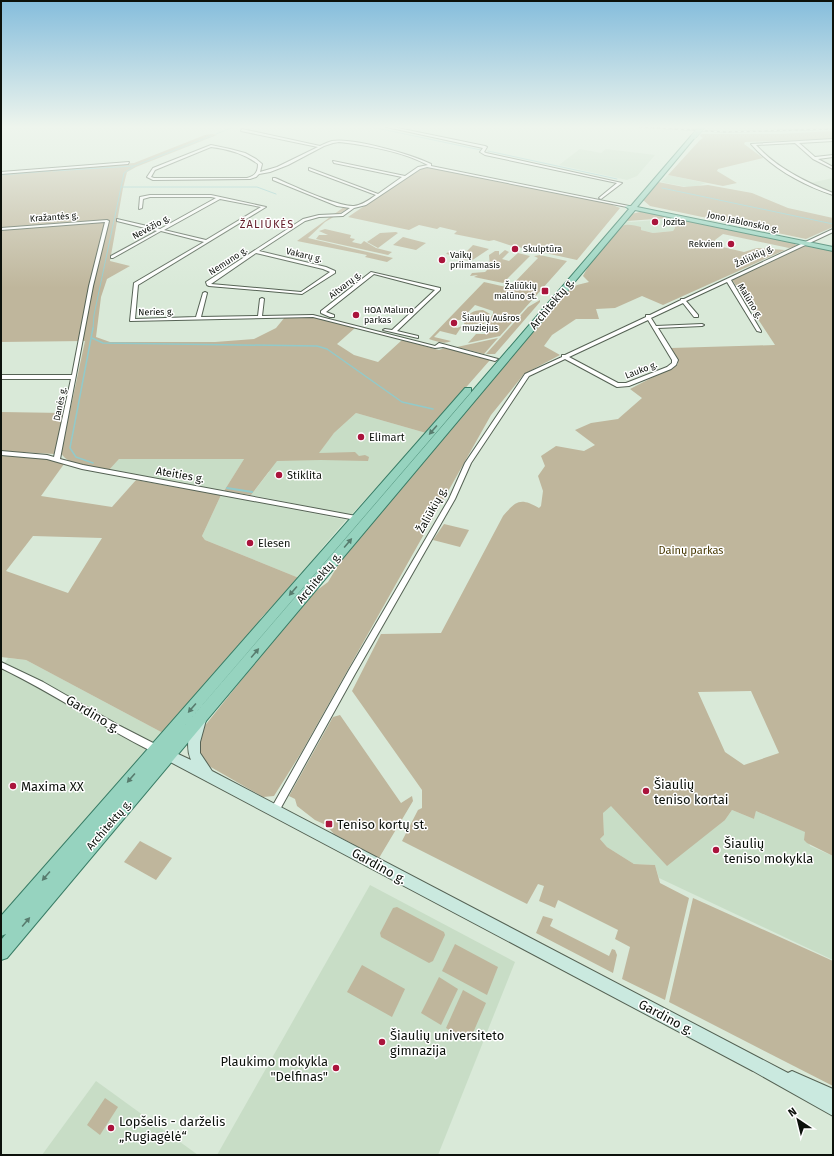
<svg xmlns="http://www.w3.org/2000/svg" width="834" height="1156" font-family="'Fira Sans',sans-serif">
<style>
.built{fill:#c8ddc6}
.green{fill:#bfb69c;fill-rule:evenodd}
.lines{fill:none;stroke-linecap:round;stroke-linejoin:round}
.stream-far2{stroke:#92caca;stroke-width:1}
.stream-far1{stroke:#92caca;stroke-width:1.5}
.stream{stroke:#92caca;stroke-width:2}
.minor-casing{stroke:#556254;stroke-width:2}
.secondary-casing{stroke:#556254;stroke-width:2}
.primary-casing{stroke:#387c65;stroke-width:2}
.minor{fill:#fff;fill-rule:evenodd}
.secondary{fill:#cae9df;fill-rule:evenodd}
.primary{fill:#96d3bf;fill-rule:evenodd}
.rail-casing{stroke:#6c776b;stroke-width:1.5}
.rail{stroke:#fff;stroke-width:1;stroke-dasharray:3;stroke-linecap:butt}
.primary-bridge-casing{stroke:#387c65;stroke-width:6;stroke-linecap:butt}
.primary-bridge{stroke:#96d3bf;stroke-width:5.5}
.oneway{fill:#587c6e}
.poi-dot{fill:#aa143c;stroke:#fff;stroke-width:1.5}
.labels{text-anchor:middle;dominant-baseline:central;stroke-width:3;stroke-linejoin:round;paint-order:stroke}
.far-street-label{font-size:9px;fill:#0c110b;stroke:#fff}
.far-poi-label{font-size:9px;fill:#0c110b;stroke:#fff;text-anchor:start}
.far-quarter-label{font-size:11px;letter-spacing:1px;fill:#631d29;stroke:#fff}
.street-label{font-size:11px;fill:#0c110b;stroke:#fff}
.poi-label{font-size:11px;fill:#0c110b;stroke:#fff;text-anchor:start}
.park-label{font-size:11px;fill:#463700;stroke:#fff}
.near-street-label{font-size:13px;fill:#0c110b;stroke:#fff}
.near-poi-label{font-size:13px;fill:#0c110b;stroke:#fff;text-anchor:start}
</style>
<rect width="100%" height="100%" fill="#d9e9d8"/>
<!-- built -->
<g class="built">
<polygon points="833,128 833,129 818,130 769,132 702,131 704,130 781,130"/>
<polygon points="580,149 601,153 606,149 655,155 637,176 627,180 559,165"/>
<polygon points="668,175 706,183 692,188 661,182"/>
<polygon points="833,178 833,193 810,183"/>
<polygon points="667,217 679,219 675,219 675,228 673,231 653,233 641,230 641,227 623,226 627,221 631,222 667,219"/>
<polygon points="356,413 426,433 351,515 251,495 269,472 254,465 318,453 334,433"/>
<polygon points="119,459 244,459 224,491 109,470"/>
<polygon points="221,495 346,520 322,548 313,563 299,578 205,540 202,536"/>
<polygon points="8,658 26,660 163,733 1,919 1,668"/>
<polygon points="639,737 725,820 732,810 754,819 756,811 806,832 810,846 833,856 833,960 659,878 655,865 634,864 607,847 600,839 604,835 603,813"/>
<polygon points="370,885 515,962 438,1155 217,1155"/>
<polygon points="96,1081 198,1155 42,1155"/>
</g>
<!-- green -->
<g class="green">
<polygon points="833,131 833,139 745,142 744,144 763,158 718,169 717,171 737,183 723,186 668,175 700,140 703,138 700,136 701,134 779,134"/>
<path d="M212 134 217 135 136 167 127 172 123 188 110 261 130 266 107 279 101 297 96 337 110 342H215L254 339 276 328 285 317H313L355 328 337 344 354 355 378 362 402 340 439 350 447 347 488 358 490 360 426 433 356 413 334 433 319 453 355 452 359 456 365 455 369 457 368 461 321 460 277 461 251 495 224 491 244 459H119L109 470C95 468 69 467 61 453L85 341 1 342V173L134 163 205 135Z"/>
<polygon points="432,166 610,204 620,208 577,260 509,245 494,240 489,241 454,234 457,231 440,227 437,229 419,225 409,230 348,217 422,167"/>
<polygon points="658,182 684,187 708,185 752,193 788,208 833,218 833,227 806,239 650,206 643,200"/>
<polygon points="344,207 349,208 325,222 308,238 393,258 387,262 365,257 367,255 297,241"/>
<polygon points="640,212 648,212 668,218 627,221 631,214"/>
<path d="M672 219 694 221 795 243 796 246 789 248 723 234 715 240 714 245 744 252 757 248 785 250 663 305 642 296 615 308 596 309 599 319H576L552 335 544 346 560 355 524 374 491 415 301 753 274 796 263 797 202 762 198 757V736L203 728 308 597 328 582 340 562 372 522 569 290 577 285 589 282 583 276C588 265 615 228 625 225 630 224 636 226 641 227V230L653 233 673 231 675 228Z"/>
<polygon points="325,229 351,235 350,238 355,239 352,242 361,244 364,241 376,248 392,252 388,255 316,239 319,235 328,235 319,231"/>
<polygon points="396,232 398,233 378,248 367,242 380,233"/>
<polygon points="403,237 426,243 416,250 393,245"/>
<polygon points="473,245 489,249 471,261 454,258 456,256 446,254 448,252 463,255"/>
<path d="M801 246H809L833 251V856L807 843 804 840 805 832 756 811 754 819 732 810 725 820 667 866 611 806 603 813 604 835 600 839 607 847 634 864 655 865 660 883 689 898 665 1000 622 979 630 947 615 939 618 930 558 900 555 908 539 901 544 886 538 884 527 904 402 841 418 810 422 808V790L352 691 381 634 441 633 503 516C516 501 520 497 539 508L541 506 543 491 538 476 545 466 541 456 556 446 584 451 595 445 575 430 591 423 618 419 642 398 630 389 678 364V360L671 348 775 345 731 278ZM751 691 779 753 744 765 725 752 698 692Z"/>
<polygon points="505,250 509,252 502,259 509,261 518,253 530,256 503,283 474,277 478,275 470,276 472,273 485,272 490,267 489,255 495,251 499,251 499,255"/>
<path d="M540 255 567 261 500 336 468 343 476 334H486L491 330 485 325 493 314V311L475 305 461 320H454L449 325 457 328 462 326 456 335 440 331 434 337 451 341C444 345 436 341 429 339L484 282 506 287V285H512L538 258 534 256Z"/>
<polygon points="540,300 540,302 495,354 486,354 528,307"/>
<path d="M483 310 490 314 484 324C477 322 472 326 464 324 466 314 473 310 483 310Z"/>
<polygon points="498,338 484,354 457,347"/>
<polygon points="1,412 64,413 54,454 1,451"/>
<path d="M1 456 41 457 64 464 41 496 112 507 136 480 221 495 202 536 205 540 299 578 261 618 253 631 163 733 26 660 1 657ZM33 536 102 538 68 593 6 571Z"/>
<polygon points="444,524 469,530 460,547 433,540"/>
<polygon points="340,715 401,803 412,796 413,801 379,858 334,834 326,825 315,820 297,806 295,799 289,796 333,717"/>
<polygon points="140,841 172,858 156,880 124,862"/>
<polygon points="693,898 833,961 833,1086 669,1002"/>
<polygon points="397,907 444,932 445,935 433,961 429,963 381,937 380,933 393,908"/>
<polygon points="543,916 553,919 550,926 609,956 612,949 615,950 617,955 613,973 536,933"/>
<polygon points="455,944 498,967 487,995 442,971"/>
<polygon points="362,965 405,989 392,1017 347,992"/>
<polygon points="439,977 458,989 441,1025 421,1013"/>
<polygon points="463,990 486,1003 469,1042 446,1028"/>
<polygon points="105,1098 118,1107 100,1135 87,1125"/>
</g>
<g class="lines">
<!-- stream-far2 -->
<g class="stream-far2">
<polyline points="367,126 481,150"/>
<polyline points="216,134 236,126"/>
<polyline points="488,151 617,179"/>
<polyline points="53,171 133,166"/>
<polyline points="1,175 50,171"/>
<polyline points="121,187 257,187 276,194"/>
<polyline points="662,188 833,224"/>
<polyline points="93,329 94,315 124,173 134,166 211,136"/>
</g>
<!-- stream-far1 -->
<g class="stream-far1">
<polyline points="93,328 70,448 76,457 93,463"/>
<polyline points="92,338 103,343 317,346 327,349 402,402 433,409"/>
</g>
<!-- stream -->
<polyline class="stream" points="227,488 252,492"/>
<!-- minor casing -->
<g class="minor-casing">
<g id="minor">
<polygon points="382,126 388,126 485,146 487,147 484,152 486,153 622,183 601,199 599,198 600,197 617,183 485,155 480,152 483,148"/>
<path d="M242 129 320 146C324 144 328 142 332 141 351 137 414 155 431 164V166L629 206 627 207 427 167 420 169 366 205 354 208 343 216 319 217 305 221 259 251 326 267 335 271V273L302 294 209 286 207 285 206 282 303 219 319 215 341 214 350 208 337 206 273 180V178H275C292 185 337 207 354 206 362 205 369 200 376 195L309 170V168L378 194 402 177 334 163 333 161 405 176 418 167 428 165C404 152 366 145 339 142L333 143 324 146 288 165 270 172 259 174 256 177 250 179 153 180 147 177 153 168 211 145 230 149 245 153 256 159 262 164 260 172 277 167 318 147 241 131ZM211 147C228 149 245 154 258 164 258 172 255 176 247 178H154L151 177 155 170ZM256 253 323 269 330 272 301 292 211 284Z"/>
<path d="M833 139V141L799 143 815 157 833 155V157L818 159 833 167V169L813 159 795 143 756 145C777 168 804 181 833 193V195C803 185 772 168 751 144Z"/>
<polygon points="129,162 128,164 1,174 1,172"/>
<path d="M150 195H211L266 207 138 285 135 319 196 317 203 293 205 292 207 293 201 317 258 316 260 299 262 298 264 299 262 316 313 315 435 346 439 343 498 359 495 361 443 347 435 348 313 317 130 321 134 283 204 242 161 231 113 258H111V256L157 231 117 221V219L160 229 216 198 211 197H150L143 199 142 208 139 209 140 197ZM220 199 261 207 206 240 164 230Z"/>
<polygon points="107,220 109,221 93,286 60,459 83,465 356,516 358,516 359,518 358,520 356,520 82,469 47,459 1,455 1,451 47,455 54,457 71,379 1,379 1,375 72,375 89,286 105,222 1,230 1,228"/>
<path d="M833 229V232L731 280 761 331V332L757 331 727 282 686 301 698 315V317H694L683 303 651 318 656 326 702 324 704 325 702 326 658 328 678 360 676 365 671 369 629 386 617 387 565 359 529 376 471 463 455 499 355 674 278 813 275 814 272 813 270 810 272 807 349 670 449 499 465 463 525 374 562 357V355H565L646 317V315H650L681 300V299H684ZM648 320 672 360V363L667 367 626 383H618L569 357Z"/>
<polygon points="371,272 440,288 440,290 397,331 418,336 418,338 383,330 385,329 392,330 435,290 374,274 326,312 334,315 334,317 330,317 321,313 321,311"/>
<path d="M1 662 43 682 120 726 159 746 160 749 159 752 156 753 153 752C101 726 53 693 1 668Z"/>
</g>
</g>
<!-- secondary casing -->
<g class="secondary-casing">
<path id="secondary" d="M200 715 204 716 206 720 200 742V753L212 771 788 1073 792 1071 833 1089V1116L753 1071 159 756 157 752 159 748 163 747 191 760C185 746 189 730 196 716Z"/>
</g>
<!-- primary casing -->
<g class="primary-casing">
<polygon id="primary" points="692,135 696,136 637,207 833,247 833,251 635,210 7,958 1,960 1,940 6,934 1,936 1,916 465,388 471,388 471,392 180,731 629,209 626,207 627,206 631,206"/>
</g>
<!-- minor -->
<use href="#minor" class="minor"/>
<!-- secondary -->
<use href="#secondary" class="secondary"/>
<!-- primary -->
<use href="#primary" class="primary"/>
<!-- rail casing -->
<g class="rail-casing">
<polyline id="rail" points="624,126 725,132 833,129"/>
</g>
<!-- rail -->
<use href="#rail" class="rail"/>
<!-- primary-bridge casing -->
<g class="primary-bridge-casing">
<polyline id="primary-bridge" points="694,136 703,126"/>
</g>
<!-- primary-bridge -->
<use href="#primary-bridge" class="primary-bridge"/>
</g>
<!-- one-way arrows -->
<defs><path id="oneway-solid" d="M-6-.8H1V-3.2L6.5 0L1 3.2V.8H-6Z"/></defs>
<g class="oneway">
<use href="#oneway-solid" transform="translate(433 430) rotate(131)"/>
<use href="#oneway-solid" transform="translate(348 543) rotate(-50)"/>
<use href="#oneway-solid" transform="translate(293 591) rotate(131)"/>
<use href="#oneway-solid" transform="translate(255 653) rotate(-50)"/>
<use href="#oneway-solid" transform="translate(192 708) rotate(131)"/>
<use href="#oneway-solid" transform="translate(131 778) rotate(131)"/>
<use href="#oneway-solid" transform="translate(46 876) rotate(131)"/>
<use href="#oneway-solid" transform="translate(26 922) rotate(-50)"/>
</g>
<!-- sky -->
<linearGradient id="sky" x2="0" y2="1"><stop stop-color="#85bddc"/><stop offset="0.44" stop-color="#eef5ed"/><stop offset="1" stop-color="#eef5ed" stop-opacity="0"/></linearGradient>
<rect width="834" height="288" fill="url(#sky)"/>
<!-- markers -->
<g class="poi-dot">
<circle cx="655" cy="222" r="4"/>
<circle cx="731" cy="244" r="4"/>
<circle cx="515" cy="249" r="4"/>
<circle cx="442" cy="260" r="4"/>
<rect x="541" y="287" width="8" height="8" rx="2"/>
<circle cx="356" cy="315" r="4"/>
<circle cx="454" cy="323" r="4"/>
<circle cx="361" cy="437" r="4"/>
<circle cx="279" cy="475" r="4"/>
<circle cx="250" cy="543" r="4"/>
<circle cx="13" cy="786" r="4"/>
<circle cx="646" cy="791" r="4"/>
<rect x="325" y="820" width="8" height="8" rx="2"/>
<circle cx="716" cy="850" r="4"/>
<circle cx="382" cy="1042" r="4"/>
<circle cx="336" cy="1068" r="4"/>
<circle cx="111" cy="1128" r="4"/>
</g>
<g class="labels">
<!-- far-street labels -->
<g class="far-street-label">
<text transform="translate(54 217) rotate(-4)">Kražantės g.</text>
<text transform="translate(743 222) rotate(12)">Jono Jablonskio g.</text>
<text transform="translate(151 227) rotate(-29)">Nevėžio g.</text>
<text transform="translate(304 255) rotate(13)">Vakarų g.</text>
<text transform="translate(754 256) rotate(-25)">Žaliūkių g.</text>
<text transform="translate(228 261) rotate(-33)">Nemuno g.</text>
<text transform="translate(345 285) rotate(-38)">Aitvarų g.</text>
<text transform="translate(750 301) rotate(59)">Malūno g.</text>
<text transform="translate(156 312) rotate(-1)">Neries g.</text>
<text transform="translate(641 370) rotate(-21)">Lauko g.</text>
<text transform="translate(60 404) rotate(-78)">Danės g.</text>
</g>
<!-- far-poi labels -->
<g class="far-poi-label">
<text x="663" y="222">Jozita</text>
<text x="723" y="244" text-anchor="end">Rekviem</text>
<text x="523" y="249">Skulptūra</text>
<text x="450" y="255">Vaikų<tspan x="450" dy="10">priimamasis</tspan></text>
<text x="537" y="286" text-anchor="end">Žaliūkių<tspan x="537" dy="10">malūno st.</tspan></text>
<text x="364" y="310">HOA Maluno<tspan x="364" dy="10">parkas</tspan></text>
<text x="462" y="318">Šiaulių Aušros<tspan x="462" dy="10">muziejus</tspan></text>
</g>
<!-- far-quarter labels -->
<g class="far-quarter-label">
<text x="267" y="224">ŽALIŪKĖS</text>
</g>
<!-- street labels -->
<g class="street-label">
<text transform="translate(552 304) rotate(-50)">Architektų g.</text>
<text transform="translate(180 475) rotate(10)">Ateities g.</text>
<text transform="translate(432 510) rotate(-61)">Žaliūkių g.</text>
<text transform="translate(319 578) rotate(-50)">Architektų g.</text>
<text transform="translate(109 825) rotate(-49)">Architektų g.</text>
</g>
<!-- poi labels -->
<g class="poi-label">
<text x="369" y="437">Elimart</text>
<text x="287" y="475">Stiklita</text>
<text x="258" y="543">Elesen</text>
</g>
<!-- park labels -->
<g class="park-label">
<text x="691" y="550">Dainų parkas</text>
</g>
<!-- near-street labels -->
<g class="near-street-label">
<text transform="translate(93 714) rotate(31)">Gardino g.</text>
<text transform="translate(379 866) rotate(29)">Gardino g.</text>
<text transform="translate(666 1017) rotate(28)">Gardino g.</text>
</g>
<!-- near-poi labels -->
<g class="near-poi-label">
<text x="654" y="784">Šiaulių<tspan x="654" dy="15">teniso kortai</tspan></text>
<text x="21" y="786">Maxima XX</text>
<text x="337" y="824">Teniso kortų st.</text>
<text x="724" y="843">Šiaulių<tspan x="724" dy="15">teniso mokykla</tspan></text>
<text x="390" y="1035">Šiaulių universiteto<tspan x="390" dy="15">gimnazija</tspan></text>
<text x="328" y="1061" text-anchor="end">Plaukimo mokykla<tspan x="328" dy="15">"Delfinas"</tspan></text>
<text x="119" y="1121">Lopšelis - darželis<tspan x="119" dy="15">„Rugiagėlė“</tspan></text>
</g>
</g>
<!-- border -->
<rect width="834" height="1156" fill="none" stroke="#0c110b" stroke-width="4"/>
<!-- north arrow -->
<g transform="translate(798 1120) rotate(325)" stroke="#ffffff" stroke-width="3" paint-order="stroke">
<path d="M0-3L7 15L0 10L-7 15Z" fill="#0c110b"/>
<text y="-6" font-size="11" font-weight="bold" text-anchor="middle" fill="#0c110b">N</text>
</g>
</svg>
